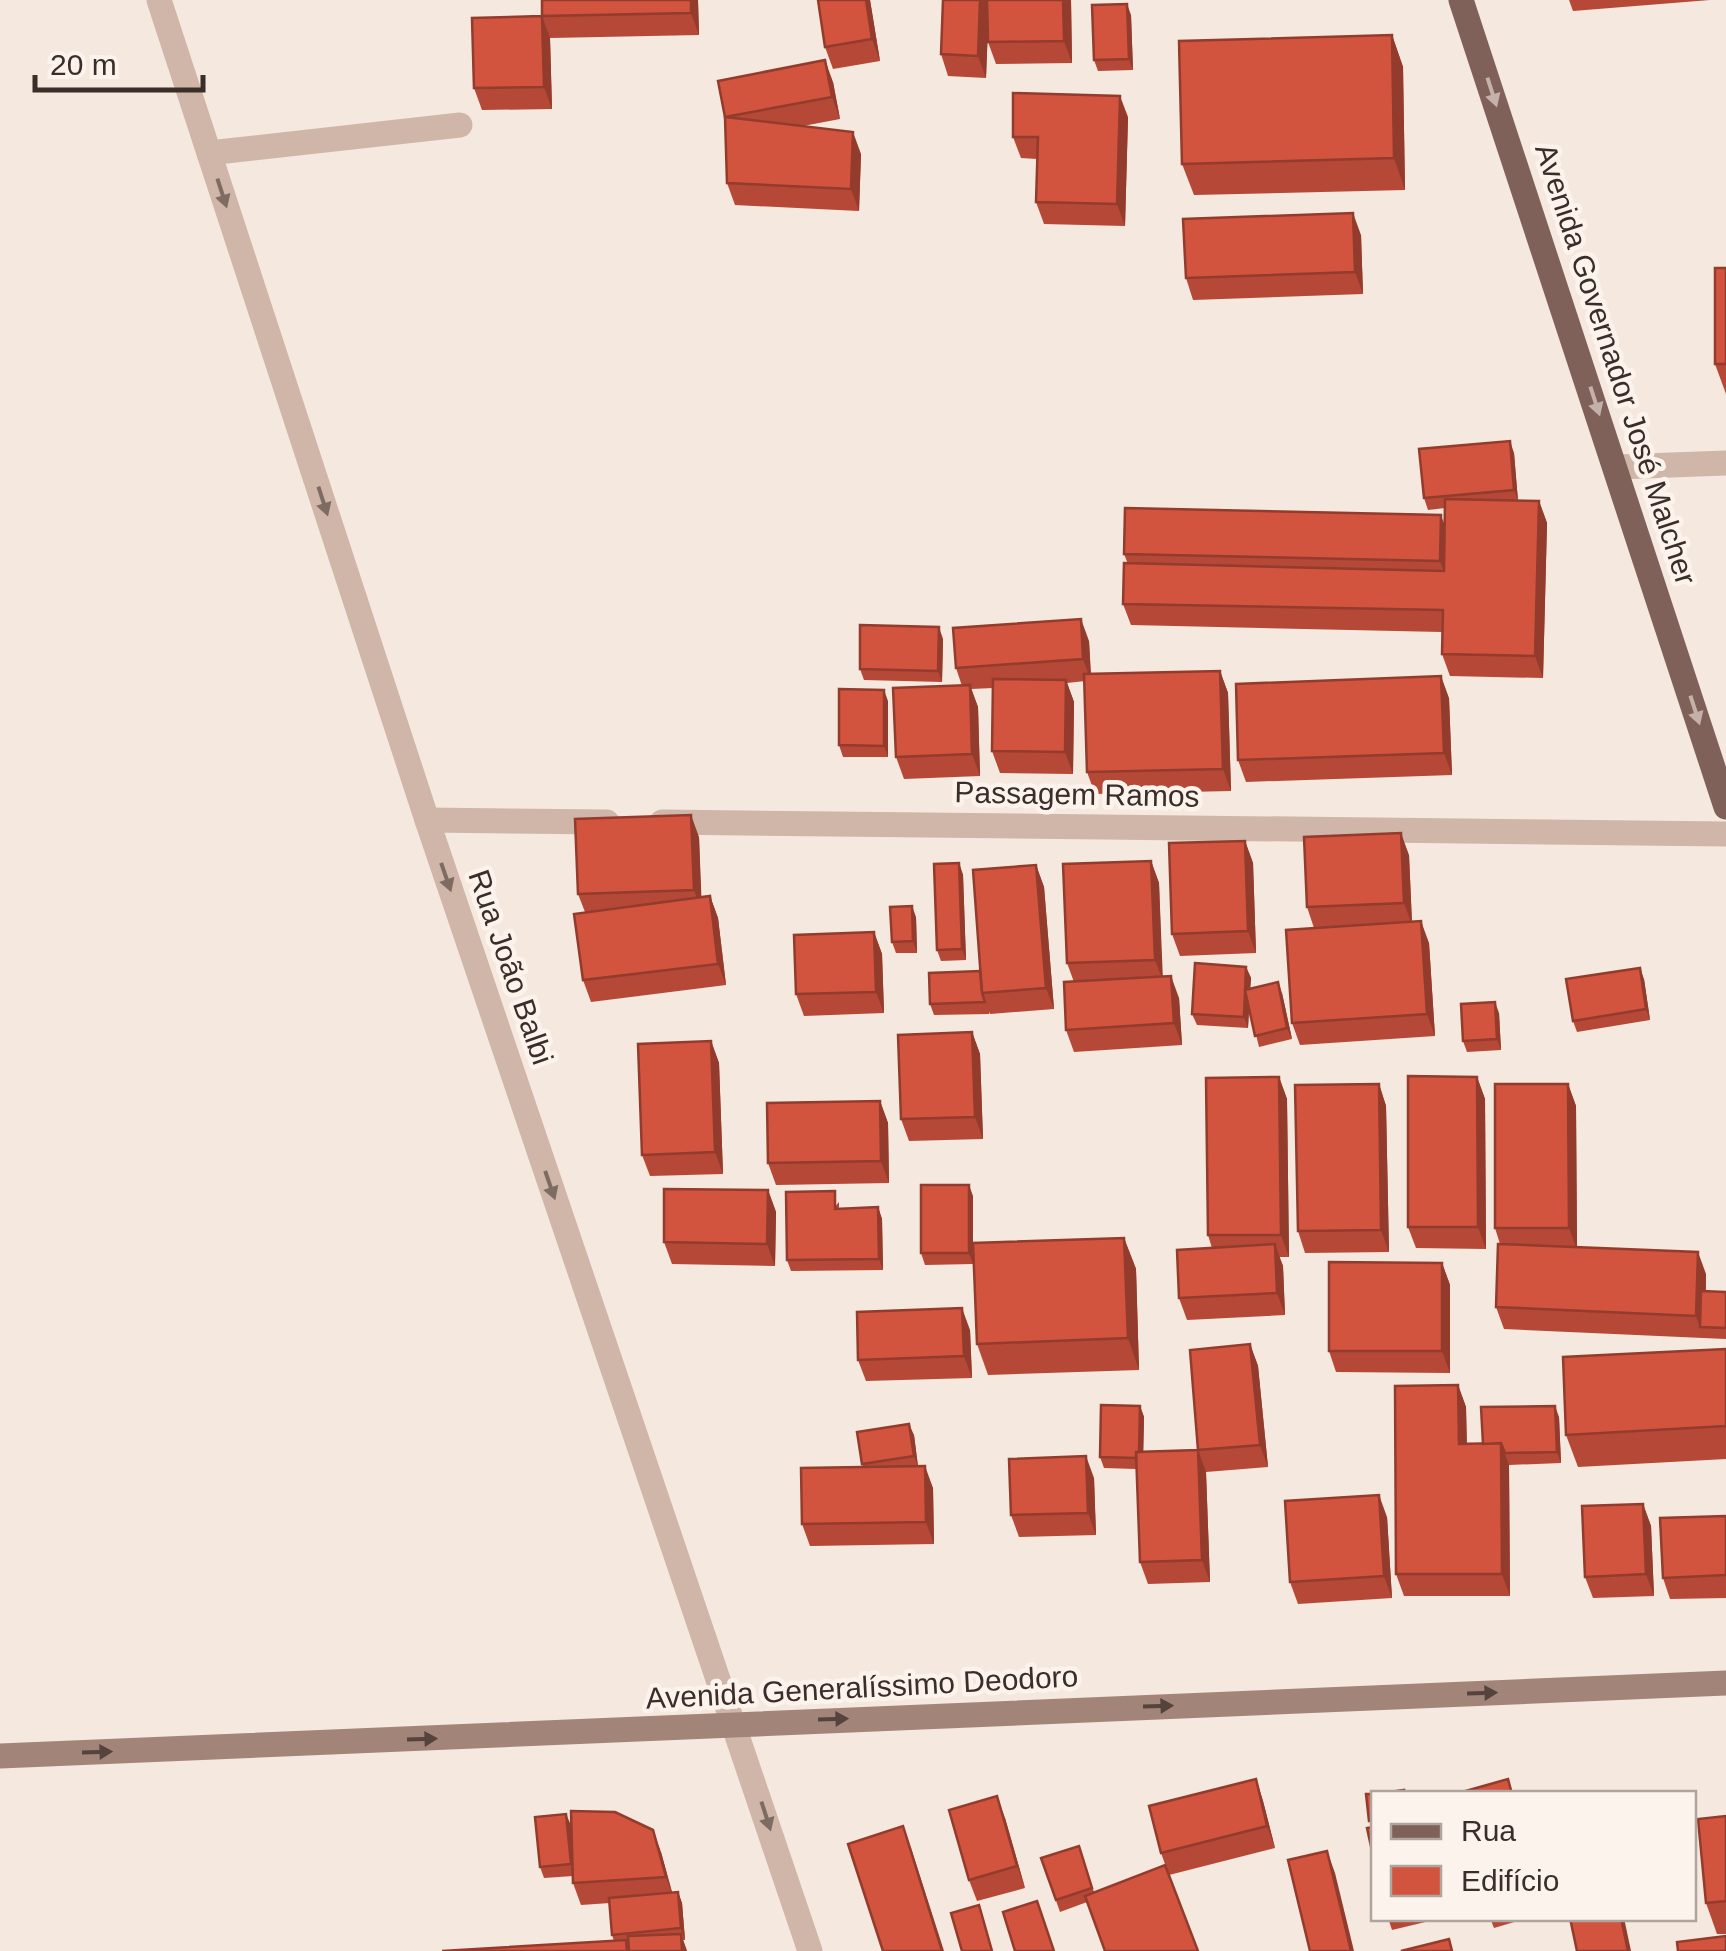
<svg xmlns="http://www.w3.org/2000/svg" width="1726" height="1951" font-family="Helvetica,sans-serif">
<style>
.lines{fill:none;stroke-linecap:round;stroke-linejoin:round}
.lane{stroke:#cfb6a8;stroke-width:25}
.street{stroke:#cfb6a8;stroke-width:25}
.secondary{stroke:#a38479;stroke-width:25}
.primary{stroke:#7f6159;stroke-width:25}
.wall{fill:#b54836}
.shaded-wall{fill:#933b2c}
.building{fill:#d2543f;stroke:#933b2c;stroke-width:2.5}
.oneway{fill:#c4b1aa}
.oneway2{fill:#7e6b62}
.oneway3{fill:#55433d}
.labels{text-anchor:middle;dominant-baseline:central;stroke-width:9;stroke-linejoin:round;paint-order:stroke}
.street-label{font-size:30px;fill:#3b2d29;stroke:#fcf3ec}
</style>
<rect width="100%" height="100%" fill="#f5e8de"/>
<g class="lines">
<!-- lane -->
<polyline class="lane" points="209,153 460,125"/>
<!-- street -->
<g class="street">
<polyline points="159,0 427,820 810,1951"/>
<polyline points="1617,467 1726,463"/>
<polyline points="427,820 607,822"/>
<polyline points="662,822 1726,834"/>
</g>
<!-- secondary -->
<polyline class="secondary" points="0,1756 1726,1683"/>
<!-- primary -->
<polyline class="primary" points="1461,0 1726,807"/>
</g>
<!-- wall -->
<g class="wall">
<polygon points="542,0 698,0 699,35 550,38 552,109 482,110 474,88 542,16"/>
<polygon points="818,0 870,0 880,61 833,69 825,47"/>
<polygon points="943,0 1071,0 1072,63 996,64 988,42 988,26 986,78 948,76 941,54"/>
<polygon points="1569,0 1710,0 1573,11"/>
<polygon points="1131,15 1133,70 1098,71 1094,60"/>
<polygon points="1392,35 1403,67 1405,190 1194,195 1182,164"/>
<polygon points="833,82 840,119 803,126 861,154 859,211 735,205 727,183 725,117"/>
<polygon points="1128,117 1125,226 1044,224 1036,202 1037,159 1021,158 1013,137"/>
<polygon points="1361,235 1363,294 1193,300 1186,278"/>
<polygon points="1726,268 1726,394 1715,364"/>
<polygon points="1514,453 1518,501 1539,501 1547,523 1543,678 1450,676 1442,654 1442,632 1131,625 1123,604 1128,564 1124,554 1445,526 1445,508 1428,510 1424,498"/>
<polygon points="943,639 942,682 864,680 860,669"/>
<polygon points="1089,641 1091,674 1220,671 1228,693 1231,791 1095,794 1087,772 1085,681 1067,683 1074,702 1073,774 1000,773 992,751 993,688 971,689 978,707 980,776 904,779 896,757 962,686 956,668"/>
<polygon points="1449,698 1452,775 1246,782 1238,760"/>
<polygon points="888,701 888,757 843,757 839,745"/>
<polygon points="699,837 701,897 710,896 718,918 726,985 591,1002 583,980 585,912 578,894"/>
<polygon points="1245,841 1253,863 1256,953 1180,956 1172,934"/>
<polygon points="1409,855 1412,922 1429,943 1435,1036 1300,1045 1292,1023 1314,928 1307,907"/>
<polygon points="1151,861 1159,883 1162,976 1179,998 1182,1045 1074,1052 1066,1030 1074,982 1067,963"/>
<polygon points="959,863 963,875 966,960 941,961 937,950"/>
<polygon points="1036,865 1044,887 1054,1009 990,1014 989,1012 989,1014 934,1015 930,1004 980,971"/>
<polygon points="916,917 917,953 896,953 892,942"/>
<polygon points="874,932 882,954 884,1013 804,1016 796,994"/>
<polygon points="1246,967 1251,978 1250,988 1282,993 1292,1039 1259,1047 1249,1006 1248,1028 1197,1025 1192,1014"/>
<polygon points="1644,979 1650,1020 1577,1032 1573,1021"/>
<polygon points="1499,1013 1501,1050 1467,1052 1463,1041"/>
<polygon points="972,1032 980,1054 983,1139 909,1141 901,1119"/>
<polygon points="711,1041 719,1063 723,1174 650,1176 642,1155"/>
<polygon points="1279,1077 1287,1099 1289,1257 1279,1257 1283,1266 1285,1315 1187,1320 1179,1298 1212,1248 1208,1235"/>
<polygon points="1477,1077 1485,1099 1486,1249 1416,1248 1408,1227"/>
<polygon points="1379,1084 1386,1106 1389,1252 1305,1253 1298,1231"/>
<polygon points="1568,1084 1576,1106 1577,1247 1706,1274 1706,1292 1726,1292 1726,1339 1504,1329 1496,1307 1500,1244 1495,1228"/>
<polygon points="880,1101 888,1123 889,1183 776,1185 768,1163"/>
<polygon points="768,1190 776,1212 775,1266 672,1264 664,1242"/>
<polygon points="973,1196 973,1264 925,1265 921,1253"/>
<polygon points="839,1202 839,1209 878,1207 882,1219 883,1270 791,1271 787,1260"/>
<polygon points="1124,1238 1136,1269 1139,1370 988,1375 977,1344"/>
<polygon points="1442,1263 1450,1285 1450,1373 1336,1372 1329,1351"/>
<polygon points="970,1330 972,1378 866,1381 858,1360"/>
<polygon points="1250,1344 1258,1366 1268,1467 1206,1472 1210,1582 1148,1584 1140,1562 1136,1469 1104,1468 1100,1457 1140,1406 1144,1417 1143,1452 1198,1450"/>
<polygon points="1726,1349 1726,1459 1578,1467 1566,1435"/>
<polygon points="1458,1385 1466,1407 1467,1444 1483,1444 1559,1417 1561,1463 1509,1465 1510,1596 1404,1596 1396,1574"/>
<polygon points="914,1435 918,1466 933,1488 934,1544 810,1546 802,1524 863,1467 862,1464"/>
<polygon points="1094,1478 1096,1535 1019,1537 1011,1515"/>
<polygon points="1643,1504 1651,1526 1654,1596 1593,1598 1585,1577"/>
<polygon points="1726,1516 1726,1598 1670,1599 1663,1578"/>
<polygon points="1387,1517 1392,1598 1298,1604 1290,1582"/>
<polygon points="1256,1779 1263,1801 1275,1848 1169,1875 1161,1853"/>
<polygon points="1726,1816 1726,1934 1717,1934 1706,1903"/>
<polygon points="1005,1818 1025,1888 977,1901 969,1880"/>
<polygon points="571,1825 572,1839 661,1852 672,1893 678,1892 682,1903 685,1940 683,1940 687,1951 442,1951 614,1941 612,1935 610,1903 581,1905 573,1883 573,1876 544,1878 540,1867"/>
<polygon points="1079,1846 1094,1892 1087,1902 1060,1912 1041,1858"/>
<polygon points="1388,1918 1438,1919 1392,1930"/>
<polygon points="1490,1918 1528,1918 1494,1928"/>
</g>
<!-- shaded-wall -->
<g class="shaded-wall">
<polygon points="691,0 698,0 699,35 691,13"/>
<polygon points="866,0 870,0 880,61 872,39"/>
<polygon points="980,0 989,0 986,78 978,56"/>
<polygon points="1063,0 1071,0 1072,63 1064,41"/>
<polygon points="1127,4 1131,15 1133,70 1129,59"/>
<polygon points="542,16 550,38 552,109 544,87"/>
<polygon points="1392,35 1403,67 1405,190 1394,158"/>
<polygon points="825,60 833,82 840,119 832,97"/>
<polygon points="1120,96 1128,117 1125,226 1117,204"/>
<polygon points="853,132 861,154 859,211 851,189"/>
<polygon points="1353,213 1361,235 1363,294 1355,272"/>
<polygon points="1510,441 1514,453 1518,501 1514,490"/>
<polygon points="1539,501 1547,523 1543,678 1535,656"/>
<polygon points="1441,515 1452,546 1452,593 1440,561"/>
<polygon points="1081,619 1089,641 1091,681 1083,659"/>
<polygon points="939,627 943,639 942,682 938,671"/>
<polygon points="1220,671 1228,693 1231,791 1223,769"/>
<polygon points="1441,676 1449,698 1452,775 1444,753"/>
<polygon points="1066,680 1074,702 1073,774 1065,752"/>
<polygon points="970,685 978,707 980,776 972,754"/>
<polygon points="884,690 888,701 888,757 884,746"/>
<polygon points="691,815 699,837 702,912 694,890"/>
<polygon points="1401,833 1409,855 1412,925 1404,903"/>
<polygon points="1245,841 1253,863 1256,953 1248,931"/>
<polygon points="1151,861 1159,883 1163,981 1155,960"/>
<polygon points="959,863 963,875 966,960 962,949"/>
<polygon points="1036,865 1044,887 1054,1009 1046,988"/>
<polygon points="710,896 718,918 726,985 718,964"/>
<polygon points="912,906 916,917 917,953 913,941"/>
<polygon points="1421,921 1429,943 1435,1036 1427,1014"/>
<polygon points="874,932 882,954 884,1013 876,992"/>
<polygon points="1246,967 1251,978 1248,1028 1244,1017"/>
<polygon points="1640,968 1644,979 1650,1020 1646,1009"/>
<polygon points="1171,976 1179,998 1182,1045 1174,1023"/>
<polygon points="1278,982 1282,993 1292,1039 1287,1028"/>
<polygon points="1495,1002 1499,1013 1501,1050 1497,1039"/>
<polygon points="972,1032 980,1054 983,1139 975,1117"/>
<polygon points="711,1041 719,1063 723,1174 715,1152"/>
<polygon points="1279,1077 1287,1099 1289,1257 1281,1235"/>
<polygon points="1477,1077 1485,1099 1486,1249 1478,1227"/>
<polygon points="1379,1084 1386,1106 1389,1252 1381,1230"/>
<polygon points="1568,1084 1576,1106 1577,1250 1569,1228"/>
<polygon points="880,1101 888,1123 889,1183 881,1161"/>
<polygon points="969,1185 973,1196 973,1264 969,1253"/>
<polygon points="768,1190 776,1212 775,1266 767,1244"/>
<polygon points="878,1207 882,1219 883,1270 879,1259"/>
<polygon points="1124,1238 1136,1269 1139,1370 1128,1338"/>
<polygon points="1275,1244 1283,1266 1285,1315 1277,1293"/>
<polygon points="1698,1252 1706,1274 1704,1327 1700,1327 1696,1316"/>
<polygon points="1442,1263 1450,1285 1450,1373 1442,1351"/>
<polygon points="962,1308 970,1330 972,1378 964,1356"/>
<polygon points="1250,1344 1258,1366 1268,1467 1260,1445"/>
<polygon points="1458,1385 1466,1407 1467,1466 1459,1444"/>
<polygon points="1140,1406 1144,1417 1143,1470 1139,1458"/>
<polygon points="1555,1406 1559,1417 1561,1463 1557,1452"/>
<polygon points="909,1424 914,1435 918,1467 914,1456"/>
<polygon points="1501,1443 1509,1465 1510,1596 1502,1574"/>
<polygon points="1198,1450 1206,1472 1210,1582 1202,1560"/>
<polygon points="1086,1456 1094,1478 1096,1535 1088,1513"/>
<polygon points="925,1466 933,1488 934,1544 926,1522"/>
<polygon points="1379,1495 1387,1517 1392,1598 1384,1576"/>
<polygon points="1643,1504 1651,1526 1654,1596 1646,1574"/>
<polygon points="1256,1779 1263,1801 1275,1848 1267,1826"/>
<polygon points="997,1796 1005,1818 1025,1888 1017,1866"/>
<polygon points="566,1814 571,1825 575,1875 571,1864"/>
<polygon points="903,1826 911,1848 944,1951 942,1951"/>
<polygon points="653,1830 661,1852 674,1899 666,1877"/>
<polygon points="1327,1851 1335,1873 1354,1951 1351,1951"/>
<polygon points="678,1892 682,1903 685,1940 681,1928"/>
<polygon points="1621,1918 1624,1918 1631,1951 1628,1951"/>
<polygon points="681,1934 687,1951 682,1951"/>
</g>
<!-- building -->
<g class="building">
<polygon points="542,0 691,0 691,13 542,16 544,87 474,88 472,18 542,16"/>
<polygon points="818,0 866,0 872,39 825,47"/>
<polygon points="943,0 980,0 978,56 941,54"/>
<polygon points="987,0 1063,0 1064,41 988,42"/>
<polygon points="1127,4 1129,59 1094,60 1092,5"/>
<polygon points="1392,35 1394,158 1182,164 1179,41"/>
<polygon points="825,60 832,97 725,117 718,81"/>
<polygon points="1013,93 1120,96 1117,204 1036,202 1038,137 1013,137"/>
<polygon points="725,117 853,132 851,189 727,183"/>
<polygon points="1353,213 1355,272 1186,278 1183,219"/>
<rect x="1715" y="268" width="11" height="96"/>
<polygon points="1510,441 1514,490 1424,498 1419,449"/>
<polygon points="1445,499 1539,501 1535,656 1442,654 1443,610 1123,604 1124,563 1444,571"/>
<polygon points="1125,508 1441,515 1440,561 1124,554"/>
<polygon points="1081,619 1083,659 956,668 953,628"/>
<polygon points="860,625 939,627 938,671 860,669"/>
<polygon points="1220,671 1223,769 1087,772 1084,674"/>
<polygon points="1441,676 1444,753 1238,760 1236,684"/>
<polygon points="993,679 1066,680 1065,752 992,751"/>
<polygon points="970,685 972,754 896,757 893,688"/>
<polygon points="839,689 884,690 884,746 839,745"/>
<polygon points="691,815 694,890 578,894 575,819"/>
<polygon points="1401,833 1404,903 1307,907 1304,837"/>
<polygon points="1245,841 1248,931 1172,934 1169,843"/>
<polygon points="1151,861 1155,960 1067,963 1063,864"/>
<polygon points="959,863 962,949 937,950 934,864"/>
<polygon points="1036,865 1046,988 982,993 973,870"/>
<polygon points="710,896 718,964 583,980 574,914"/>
<polygon points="912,906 913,941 892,942 890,907"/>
<polygon points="1421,921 1427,1014 1292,1023 1286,930"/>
<polygon points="874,932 876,992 796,994 794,935"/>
<polygon points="1195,963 1246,967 1244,1017 1192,1014"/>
<polygon points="1640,968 1646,1009 1573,1021 1566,979"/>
<polygon points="980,971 982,993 985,1002 930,1004 929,973"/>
<polygon points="1171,976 1174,1023 1066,1030 1064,982"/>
<polygon points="1278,982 1287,1028 1255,1036 1245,990"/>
<polygon points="1495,1002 1497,1039 1463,1041 1461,1004"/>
<polygon points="972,1032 975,1117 901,1119 898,1035"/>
<polygon points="711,1041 715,1152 642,1155 638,1044"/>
<polygon points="1408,1076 1477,1077 1478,1227 1408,1227"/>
<polygon points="1279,1077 1281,1235 1208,1235 1206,1078"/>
<polygon points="1379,1084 1381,1230 1298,1231 1295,1085"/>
<polygon points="1495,1084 1568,1084 1569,1228 1495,1228"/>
<polygon points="880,1101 881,1161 768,1163 767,1103"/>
<rect x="921" y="1185" width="48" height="68"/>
<polygon points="664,1189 768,1190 767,1244 664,1242"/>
<polygon points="835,1191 835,1209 878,1207 879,1259 787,1260 786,1192"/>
<polygon points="1124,1238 1128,1338 977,1344 973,1243"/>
<polygon points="1275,1244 1277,1293 1179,1298 1177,1250"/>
<polygon points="1498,1244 1698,1252 1696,1316 1496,1307"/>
<polygon points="1329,1262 1442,1263 1442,1351 1329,1351"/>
<polygon points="1701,1291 1726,1292 1726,1328 1700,1327"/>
<polygon points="962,1308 964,1356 858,1360 857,1312"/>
<polygon points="1250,1344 1260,1445 1198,1450 1202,1560 1140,1562 1136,1452 1198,1450 1190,1350"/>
<polygon points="1726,1349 1726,1426 1566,1435 1563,1357"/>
<polygon points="1458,1385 1459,1444 1501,1443 1502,1574 1396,1574 1395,1386"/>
<polygon points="1101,1405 1140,1406 1139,1452 1136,1452 1136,1458 1100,1457"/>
<polygon points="1555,1406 1557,1452 1505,1453 1501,1443 1483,1444 1481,1407"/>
<polygon points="909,1424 914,1456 862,1464 857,1432"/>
<polygon points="1086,1456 1088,1513 1011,1515 1009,1459"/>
<polygon points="925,1466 926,1522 802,1524 801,1468"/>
<polygon points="1379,1495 1384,1576 1290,1582 1285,1501"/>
<polygon points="1643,1504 1646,1574 1585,1577 1582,1506"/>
<polygon points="1726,1516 1726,1575 1663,1578 1660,1518"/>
<polygon points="1256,1779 1267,1826 1161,1853 1149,1806"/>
<polygon points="1508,1779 1512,1794 1455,1794"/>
<polygon points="1404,1790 1404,1794 1375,1794"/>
<polygon points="1366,1794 1374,1794 1374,1821 1369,1821"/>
<polygon points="997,1796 1017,1866 969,1880 949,1810"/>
<polygon points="571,1811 615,1812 653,1830 666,1877 573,1883"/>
<polygon points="566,1814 571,1864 540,1867 535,1817"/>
<polygon points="1726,1816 1726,1901 1706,1903 1698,1819"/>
<polygon points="903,1826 942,1951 883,1951 848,1844"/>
<polygon points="1374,1827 1374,1860 1367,1828"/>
<polygon points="1079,1846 1092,1888 1056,1900 1041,1858"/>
<polygon points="1327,1851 1351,1951 1310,1951 1288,1860"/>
<polygon points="1165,1865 1198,1951 1105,1951 1085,1896"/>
<polygon points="678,1892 681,1928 612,1935 609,1898"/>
<polygon points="1037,1901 1054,1951 1015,1951 1003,1912"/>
<polygon points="979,1905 992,1951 962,1951 951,1913"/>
<polygon points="1570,1918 1621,1918 1628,1951 1577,1951"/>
<polygon points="681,1934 682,1951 629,1951 628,1936"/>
<polygon points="1726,1936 1726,1951 1678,1951 1677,1942"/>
<polygon points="1449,1939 1452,1951 1401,1951"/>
<polygon points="626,1940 627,1951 442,1951"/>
</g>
<!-- one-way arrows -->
<defs><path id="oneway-solid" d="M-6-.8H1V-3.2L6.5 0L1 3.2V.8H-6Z" transform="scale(2.5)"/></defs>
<g class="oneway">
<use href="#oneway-solid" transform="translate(1492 92) rotate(72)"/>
<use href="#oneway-solid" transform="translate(1595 401) rotate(72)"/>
<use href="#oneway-solid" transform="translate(1695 710) rotate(72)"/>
</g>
<g class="oneway2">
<use href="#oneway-solid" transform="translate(222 193) rotate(72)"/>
<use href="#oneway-solid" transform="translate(323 501) rotate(72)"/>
<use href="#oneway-solid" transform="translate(446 877) rotate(71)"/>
<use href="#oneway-solid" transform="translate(550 1185) rotate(71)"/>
<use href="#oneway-solid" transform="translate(766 1816) rotate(72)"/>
</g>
<g class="oneway3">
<use href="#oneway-solid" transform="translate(1482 1693) rotate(-2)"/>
<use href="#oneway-solid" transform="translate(1158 1706) rotate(-2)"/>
<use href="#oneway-solid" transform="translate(833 1719) rotate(-2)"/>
<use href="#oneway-solid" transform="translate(422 1739) rotate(-2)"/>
<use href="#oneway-solid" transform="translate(97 1752) rotate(-2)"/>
</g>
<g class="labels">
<!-- street labels -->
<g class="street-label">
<text transform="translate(1616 364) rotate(72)">Avenida Governador José Malcher</text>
<text transform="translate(1077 794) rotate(1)">Passagem Ramos</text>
<text transform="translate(511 967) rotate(71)">Rua João Balbi</text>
<text transform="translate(862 1687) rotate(-3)">Avenida Generalíssimo Deodoro</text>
</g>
</g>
<!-- legend -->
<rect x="1371" y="1791" width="325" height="130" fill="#fcf3ec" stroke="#afa49e" stroke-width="2.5"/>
<rect x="1391" y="1824" width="50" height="15" fill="#7f6159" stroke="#afa49e" stroke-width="2.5"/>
<text x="1461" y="1841" font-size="30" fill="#3b2d29">Rua</text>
<rect x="1391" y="1866" width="50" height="30" fill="#d2543f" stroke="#afa49e" stroke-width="2.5"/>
<text x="1461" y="1891" font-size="30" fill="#3b2d29">Edifício</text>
<!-- scale -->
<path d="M35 75v15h168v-15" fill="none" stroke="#3b2d29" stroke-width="5"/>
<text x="50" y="75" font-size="30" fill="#3b2d29" stroke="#fcf3ec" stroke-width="8" paint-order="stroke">20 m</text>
</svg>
